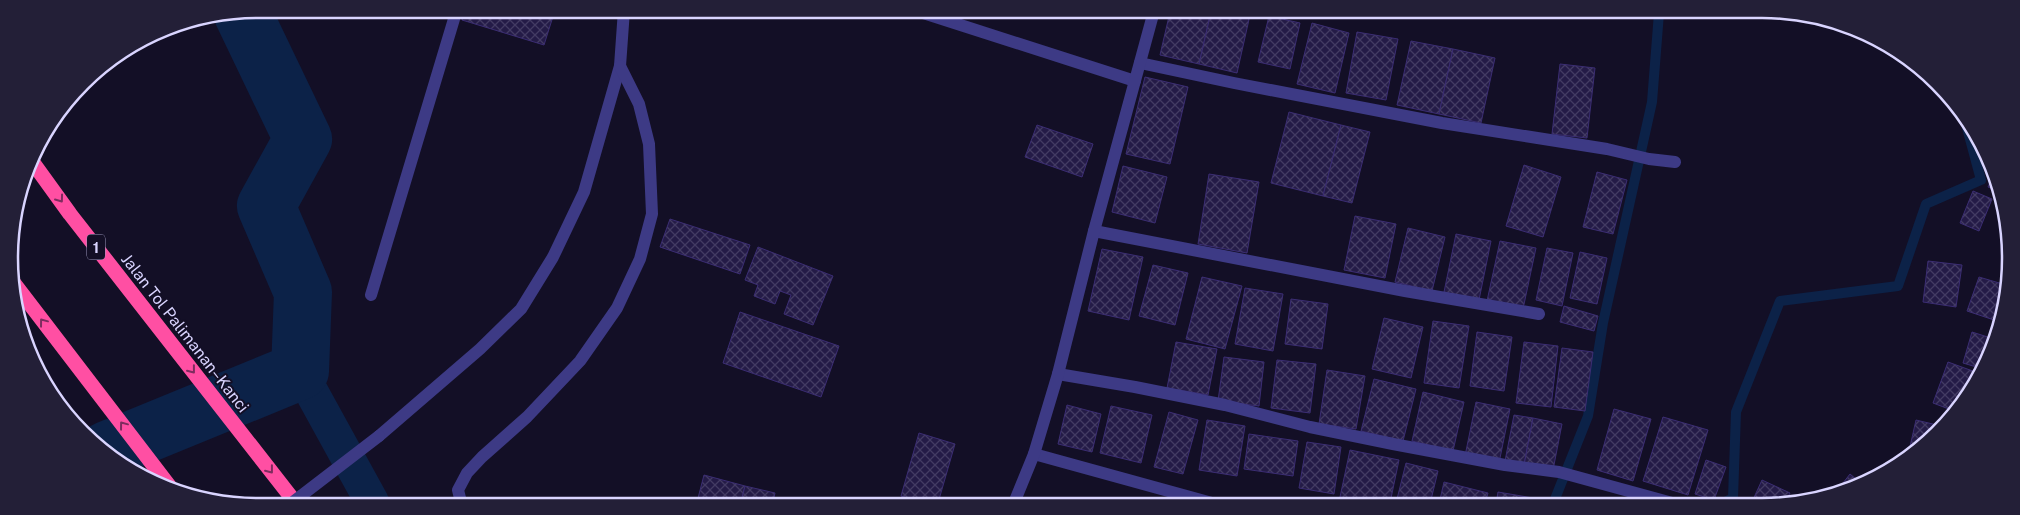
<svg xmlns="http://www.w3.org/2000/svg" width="2020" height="515" font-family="'Public Sans',sans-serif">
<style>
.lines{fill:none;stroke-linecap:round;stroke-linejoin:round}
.stream{stroke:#0c2248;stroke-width:10}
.canal{stroke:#0c2248;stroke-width:34}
.river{stroke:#0c2248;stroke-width:58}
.building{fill:url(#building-cross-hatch);stroke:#3b2d73}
.minor{stroke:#3d3a85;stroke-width:12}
.motorway{stroke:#ff4fa3;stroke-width:15}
.minor-bridge{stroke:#3d3a85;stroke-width:12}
.oneway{stroke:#7d2c5e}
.labels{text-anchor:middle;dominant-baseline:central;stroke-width:4;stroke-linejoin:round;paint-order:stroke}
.shield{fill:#130f26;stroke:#9e99be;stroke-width:1}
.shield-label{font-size:15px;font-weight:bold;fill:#d9d4ff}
.street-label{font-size:16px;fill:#d9d4ff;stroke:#130f26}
.rim{fill:none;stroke:#d9d4ff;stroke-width:2.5}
</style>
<defs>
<pattern id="building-cross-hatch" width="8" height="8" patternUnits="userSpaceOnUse" patternTransform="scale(1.25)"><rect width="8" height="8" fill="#241b47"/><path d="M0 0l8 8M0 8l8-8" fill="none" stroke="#433b63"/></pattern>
</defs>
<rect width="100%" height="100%" fill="#130f26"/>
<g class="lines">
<!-- stream -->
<g class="stream">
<polyline points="1553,504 1588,416 1603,323 1652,102 1659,13"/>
<polyline points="1721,504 1733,498 1736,412 1780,301 1898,286 1926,204 1981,180 1963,113"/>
</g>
<!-- canal -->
<polyline class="canal" points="300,371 372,502"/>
<!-- river -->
<polyline class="river" points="107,450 300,371 303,292 266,206 303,139 242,12"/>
</g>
<!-- building -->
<g class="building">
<polygon points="465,9 555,10 544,45 462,20"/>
<polygon points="1170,12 1211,12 1199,64 1160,55"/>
<polygon points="1211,12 1237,12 1250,15 1237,73 1199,64"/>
<polygon points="1269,16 1300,23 1290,69 1258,62"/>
<polygon points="1312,23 1349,33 1335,93 1297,84"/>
<polygon points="1357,32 1398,39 1386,100 1346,93"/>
<polygon points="1411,41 1453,49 1439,114 1397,105"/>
<polygon points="1453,49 1495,58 1481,123 1439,114"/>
<polygon points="1560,64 1595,68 1587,138 1552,134"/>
<polygon points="1145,77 1188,87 1170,164 1126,154"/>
<polygon points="1289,112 1341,125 1323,196 1271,183"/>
<polygon points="1037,125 1093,144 1082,177 1025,157"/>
<polygon points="1341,125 1370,132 1352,203 1323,196"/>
<polygon points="1524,165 1561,177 1543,237 1506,226"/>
<polygon points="1123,166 1167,177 1155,223 1112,212"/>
<polygon points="1597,172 1627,180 1613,234 1583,227"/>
<polygon points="1209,174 1259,182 1247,253 1198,244"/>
<polygon points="1993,175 1999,191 1988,187"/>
<polygon points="1973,191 1992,199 1979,231 1960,223"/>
<polygon points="1355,216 1396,224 1385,278 1344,270"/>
<polygon points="670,219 750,245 740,274 660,247"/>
<polygon points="1408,228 1445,237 1432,291 1395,282"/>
<polygon points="1456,234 1491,241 1479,300 1444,292"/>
<polygon points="1500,241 1536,248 1523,309 1487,301"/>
<polygon points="758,247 833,276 813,325 784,314 791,295 780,291 775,304 754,296 758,285 745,280"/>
<polygon points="1547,248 1573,253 1562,306 1536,300"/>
<polygon points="1102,249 1143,257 1129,320 1088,311"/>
<polygon points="1580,252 1607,258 1597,304 1570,298"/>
<polygon points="1928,261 1962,265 1956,307 1923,302"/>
<polygon points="1153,265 1188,273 1175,325 1139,316"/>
<polygon points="1202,277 1242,286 1225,349 1186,339"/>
<polygon points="1979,277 2006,285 2007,306 2000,322 1967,311"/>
<polygon points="1245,288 1283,294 1273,351 1235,344"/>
<polygon points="1291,299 1328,304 1322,349 1285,344"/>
<polygon points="1564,306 1598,316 1594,331 1560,322"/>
<polygon points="740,312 839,346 821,397 723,363"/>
<polygon points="1384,318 1423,327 1411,378 1372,369"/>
<polygon points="1433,321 1469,326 1459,388 1424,383"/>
<polygon points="1477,332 1512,337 1504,391 1470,386"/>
<polygon points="1972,332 1994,339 1983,369 1963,363"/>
<polygon points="1176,342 1217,349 1208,395 1167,388"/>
<polygon points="1524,342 1558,346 1551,407 1516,403"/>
<polygon points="1562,348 1593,352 1585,411 1554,407"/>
<polygon points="1224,357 1264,362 1259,406 1218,401"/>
<polygon points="1277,360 1316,364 1310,413 1271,408"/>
<polygon points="1948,362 1981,374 1978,382 1954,411 1933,403"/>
<polygon points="1327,370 1365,376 1356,429 1319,424"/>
<polygon points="1374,379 1416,389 1403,441 1361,431"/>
<polygon points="1423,392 1464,402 1453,451 1412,441"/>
<polygon points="1476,402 1510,409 1499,463 1465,456"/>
<polygon points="1067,405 1101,414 1092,452 1058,444"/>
<polygon points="1111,406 1152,415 1141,463 1100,453"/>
<polygon points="1614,409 1651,419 1633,481 1597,470"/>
<polygon points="1169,412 1198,420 1183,474 1154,467"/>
<polygon points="1514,415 1533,418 1524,465 1505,461"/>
<polygon points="1663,417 1708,430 1688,495 1643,481"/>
<polygon points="1533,418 1562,424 1553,470 1524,465"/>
<polygon points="1207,420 1245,426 1237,476 1199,470"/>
<polygon points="1916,420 1937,425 1934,435 1927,444 1915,452 1909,451"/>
<polygon points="919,433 955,444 938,503 924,503 901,496"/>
<polygon points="1249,434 1298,441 1293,476 1244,469"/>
<polygon points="1307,442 1341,447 1334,494 1299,488"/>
<polygon points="1350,450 1399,460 1390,503 1371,503 1340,497"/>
<polygon points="1706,460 1726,467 1714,500 1695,494"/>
<polygon points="1406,463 1438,471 1430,504 1396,503"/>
<polygon points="1850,474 1862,484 1836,492"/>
<polygon points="704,475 745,486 741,502 697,502"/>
<polygon points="1762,480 1790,493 1785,504 1751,504"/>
<polygon points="1444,482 1488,493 1485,504 1439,504"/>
<polygon points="745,486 775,493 773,502 741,502"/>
<polygon points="1498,492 1539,499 1538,504 1496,504"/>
</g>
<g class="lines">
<!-- minor -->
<g class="minor">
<polyline points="917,11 1135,81"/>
<polyline points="1140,63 1234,83 1442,123 1607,149 1649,159 1675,162"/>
<polyline points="1094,231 1405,291 1539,314"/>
<polyline points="371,295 457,9"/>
<polyline points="1058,374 1135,387 1225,405 1310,427 1393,444 1505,465 1559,472 1676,504"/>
<polyline points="379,436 480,349 521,309 553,257 584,192 620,66 624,10"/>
<polyline points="1034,454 1212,503"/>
<polyline points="461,502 458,490 467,473 482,457 527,417 580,361 617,308 640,259 652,214 649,144 639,104 620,66"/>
<polyline points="1014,503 1034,454 1058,374 1094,231 1154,11"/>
</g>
<!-- motorway -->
<g class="motorway">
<polyline points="31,160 70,214 295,502"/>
<polyline points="13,282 170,487"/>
</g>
<!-- minor-bridge -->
<polyline class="minor-bridge" points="293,502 379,436"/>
</g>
<!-- one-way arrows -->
<defs><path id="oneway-chevron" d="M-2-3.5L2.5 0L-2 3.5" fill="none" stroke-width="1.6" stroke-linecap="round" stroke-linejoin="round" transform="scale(1.25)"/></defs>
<g class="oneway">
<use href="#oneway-chevron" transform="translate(60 199) rotate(54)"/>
<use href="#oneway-chevron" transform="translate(43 322) rotate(-127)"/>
<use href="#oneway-chevron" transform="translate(192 370) rotate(52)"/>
<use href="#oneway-chevron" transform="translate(123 425) rotate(-127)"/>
<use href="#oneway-chevron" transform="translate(270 470) rotate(52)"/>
</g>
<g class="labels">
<!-- shield labels -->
<rect class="shield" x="87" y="234.5" width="18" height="25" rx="4"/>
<g class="shield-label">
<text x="96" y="247">1</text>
</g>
<!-- street labels -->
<g class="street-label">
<text transform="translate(185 333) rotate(52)">Jalan Tol Palimanan–Kanci</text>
</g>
</g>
<!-- crop -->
<path d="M0 0H2020V515H0ZM258 18H1762A240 240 0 0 1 2002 258V258A240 240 0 0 1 1762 498H258A240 240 0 0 1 18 258V258A240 240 0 0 1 258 18Z" fill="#231f37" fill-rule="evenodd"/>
<path class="rim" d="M258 18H1762A240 240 0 0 1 2002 258V258A240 240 0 0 1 1762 498H258A240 240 0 0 1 18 258V258A240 240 0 0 1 258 18Z"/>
</svg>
